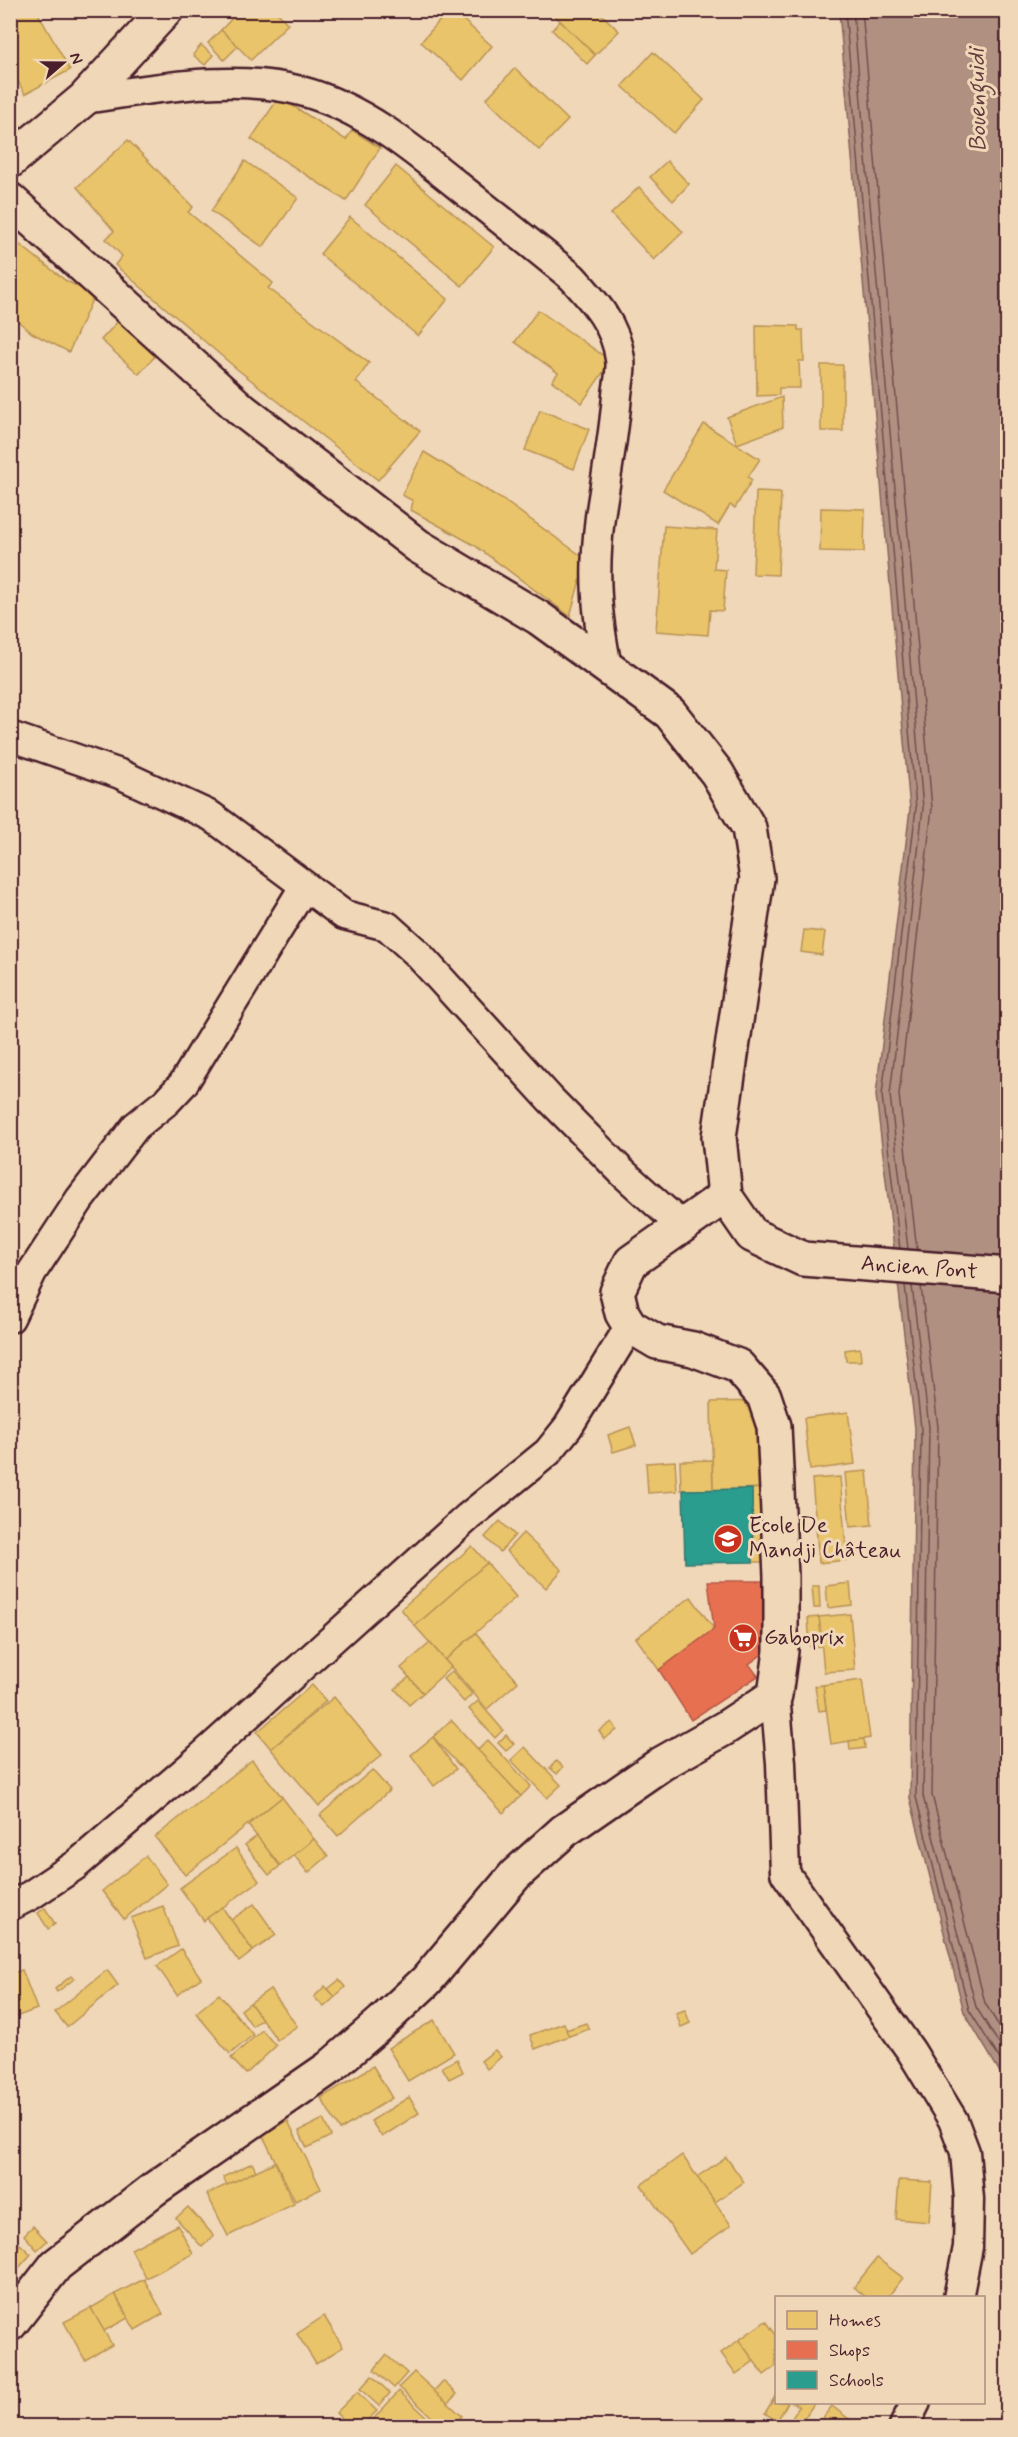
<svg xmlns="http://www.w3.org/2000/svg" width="1018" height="2437" font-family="Mynerve,sans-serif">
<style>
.water{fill:#b09181;stroke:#87635f;stroke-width:1.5}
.homes{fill:#e9c46a;stroke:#b99257;stroke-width:1.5}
.shops{fill:#e76f51;stroke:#b85746;stroke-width:1.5}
.schools{fill:#2a9d8f;stroke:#347771;stroke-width:1.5}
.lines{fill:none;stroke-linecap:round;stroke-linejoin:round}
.shore{stroke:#734d4d;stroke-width:1.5}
.minor-casing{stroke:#4a1f2b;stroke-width:33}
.tertiary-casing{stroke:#4a1f2b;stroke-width:38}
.secondary-casing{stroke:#4a1f2b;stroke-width:38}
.trunk-casing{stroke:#4a1f2b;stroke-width:38}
.minor{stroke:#efd7b7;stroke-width:28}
.tertiary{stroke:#efd7b7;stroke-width:33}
.secondary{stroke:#efd7b7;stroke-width:33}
.trunk{stroke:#efd7b7;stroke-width:33}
.labels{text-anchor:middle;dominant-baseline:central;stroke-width:6;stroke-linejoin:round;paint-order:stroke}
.street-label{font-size:22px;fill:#4a1f2b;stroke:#efd7b7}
.poi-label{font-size:22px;fill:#4a1f2b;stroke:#efd7b7;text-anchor:start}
.water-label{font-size:24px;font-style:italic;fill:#643c40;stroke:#efd7b7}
</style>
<rect width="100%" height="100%" fill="#efd7b7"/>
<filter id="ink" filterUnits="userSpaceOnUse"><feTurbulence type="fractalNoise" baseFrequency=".0167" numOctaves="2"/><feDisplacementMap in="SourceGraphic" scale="12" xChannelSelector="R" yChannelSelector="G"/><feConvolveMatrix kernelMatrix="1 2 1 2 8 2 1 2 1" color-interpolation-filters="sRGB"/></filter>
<g filter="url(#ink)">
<!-- water -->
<polygon class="water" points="839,11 1007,11 1007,2084 964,2012 910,1798 915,1428 876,1095 910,809"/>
<!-- homes -->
<g class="homes">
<polygon points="10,10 36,10 70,70 25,94 10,67"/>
<polygon points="240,10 275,10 288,24 251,60 221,30"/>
<polygon points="449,10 452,10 492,46 463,80 421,42"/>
<polygon points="549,10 597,10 619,31 595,55"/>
<polygon points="560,21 595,55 587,64 552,30"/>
<polygon points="221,30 238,46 224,60 208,43"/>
<polygon points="201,45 213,55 205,65 193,55"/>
<polygon points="653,52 704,100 674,133 622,86"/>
<polygon points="515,68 568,120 539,150 486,99"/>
<polygon points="279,97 346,140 352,130 380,148 346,201 251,139"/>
<polygon points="128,140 193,207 188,212 273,283 268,288 369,363 356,382 420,431 378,480 237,369 115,265 122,256 106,239 114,231 77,187"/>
<polygon points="245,161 298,198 263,247 211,211"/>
<polygon points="667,161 689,184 673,201 650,177"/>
<polygon points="396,166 494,247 462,286 365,205"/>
<polygon points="639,187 683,232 654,260 611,214"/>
<polygon points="350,217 448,299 418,336 320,254"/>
<polygon points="10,237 65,280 94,295 69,352 32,333 10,314"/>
<polygon points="538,310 611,361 582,403 552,381 558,373 515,342"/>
<polygon points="119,320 157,354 139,374 101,340"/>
<polygon points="756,325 798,326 798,330 803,330 804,361 799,361 800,388 779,388 779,395 757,396"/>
<rect x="821" y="365" width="22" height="66"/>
<polygon points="782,397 783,427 737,444 727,417"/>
<polygon points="540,410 589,429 574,469 525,450"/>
<polygon points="704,424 760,459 748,477 752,480 735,508 730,505 718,525 663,490"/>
<polygon points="424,452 503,500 586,559 570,616 474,545 411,510 413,501 402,495"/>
<polygon points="756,492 781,493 778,575 753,574"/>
<polygon points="821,508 865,509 864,552 820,551"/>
<polygon points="664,526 717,530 714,569 726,570 723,611 710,610 708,635 656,631"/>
<polygon points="804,930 825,932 822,955 801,952"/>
<polygon points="860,1348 861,1361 846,1361 845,1350"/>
<polygon points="760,1401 762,1488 713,1490 711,1402"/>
<polygon points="848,1412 855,1464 810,1470 804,1418"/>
<polygon points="630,1427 636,1445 613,1452 608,1435"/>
<polygon points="712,1460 713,1490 681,1490 680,1461"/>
<polygon points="675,1461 677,1491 648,1493 646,1463"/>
<polygon points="867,1471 872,1525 850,1527 845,1473"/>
<polygon points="840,1477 847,1560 819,1563 812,1479"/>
<polygon points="762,1488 764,1562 753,1562 752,1489"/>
<polygon points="500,1521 515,1535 500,1552 485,1537"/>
<polygon points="523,1533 562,1570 546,1588 506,1551"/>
<polygon points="472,1546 487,1563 415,1626 401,1609"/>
<polygon points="487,1563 516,1597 445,1660 415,1626"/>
<polygon points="850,1583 852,1605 828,1608 826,1586"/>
<polygon points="812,1586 819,1586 820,1608 814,1608"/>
<polygon points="691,1597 714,1629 659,1670 636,1638"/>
<polygon points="850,1614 855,1670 824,1672 819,1617"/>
<polygon points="819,1617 822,1646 810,1647 808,1618"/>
<polygon points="476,1633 518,1682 487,1709 445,1660"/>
<polygon points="430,1643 451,1667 423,1693 401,1668"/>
<polygon points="452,1671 472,1694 464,1702 443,1679"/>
<polygon points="409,1677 423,1693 409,1705 395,1689"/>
<polygon points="862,1680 870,1738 831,1744 823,1685"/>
<polygon points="312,1685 326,1701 271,1749 257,1732"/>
<polygon points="823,1685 826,1710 819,1711 815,1686"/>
<polygon points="334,1697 382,1755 319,1806 271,1749"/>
<polygon points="478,1701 503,1730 495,1738 469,1709"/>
<polygon points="451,1720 521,1796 503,1813 433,1737"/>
<polygon points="612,1722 617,1730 604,1739 599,1731"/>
<polygon points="506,1735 514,1744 506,1751 498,1743"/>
<polygon points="433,1737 456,1769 434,1786 411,1755"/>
<polygon points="864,1739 865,1748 850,1750 849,1741"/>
<polygon points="488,1740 531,1786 521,1796 478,1750"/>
<polygon points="525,1747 561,1785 547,1798 511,1760"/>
<polygon points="252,1760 282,1797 185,1875 155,1837"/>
<polygon points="556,1761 563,1767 557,1774 550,1768"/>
<polygon points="372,1770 390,1790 338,1836 320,1815"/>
<polygon points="282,1797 314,1839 280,1866 248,1825"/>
<polygon points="257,1836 280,1866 269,1875 245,1845"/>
<polygon points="314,1839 328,1856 308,1873 294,1855"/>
<polygon points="236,1848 259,1881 204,1921 180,1888"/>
<polygon points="146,1856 167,1884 124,1919 102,1891"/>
<polygon points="254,1904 276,1935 253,1951 231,1920"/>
<polygon points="163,1906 178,1946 147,1958 131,1918"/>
<polygon points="222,1907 253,1951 239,1962 207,1918"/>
<polygon points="45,1908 55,1924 48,1929 38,1913"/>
<polygon points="181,1949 201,1978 177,1995 157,1966"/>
<polygon points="22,1970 37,2009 10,2019 10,1974"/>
<polygon points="107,1970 118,1985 67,2027 55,2012"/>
<polygon points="71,1976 74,1979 57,1992 55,1989"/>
<polygon points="339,1980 345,1987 335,1997 328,1989"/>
<polygon points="325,1986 335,1997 324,2007 314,1997"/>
<polygon points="270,1989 297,2026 277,2040 250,2003"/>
<polygon points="219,1994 253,2035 230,2054 196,2013"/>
<polygon points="250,2003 262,2019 252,2026 241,2010"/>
<polygon points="685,2010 690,2023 681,2027 676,2013"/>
<polygon points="434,2020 454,2053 408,2081 388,2048"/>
<polygon points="564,2023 569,2036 535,2049 530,2035"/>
<polygon points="586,2023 589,2029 569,2036 566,2030"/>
<polygon points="262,2030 276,2046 246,2074 231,2058"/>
<polygon points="495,2050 501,2057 487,2069 481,2061"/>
<polygon points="457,2059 463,2072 449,2079 442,2067"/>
<polygon points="373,2066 392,2098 340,2130 321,2098"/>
<polygon points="409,2097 419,2113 382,2137 371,2121"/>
<polygon points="323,2119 331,2136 307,2148 299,2131"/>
<polygon points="288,2121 321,2189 295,2201 262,2134"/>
<polygon points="682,2155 731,2225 690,2254 641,2185"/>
<polygon points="726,2157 744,2182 715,2202 697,2177"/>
<polygon points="275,2162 294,2204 228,2236 207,2194"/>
<polygon points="252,2163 256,2171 227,2185 223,2177"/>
<polygon points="899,2180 932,2182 929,2222 896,2219"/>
<polygon points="188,2207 214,2236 202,2247 176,2218"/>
<polygon points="178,2225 193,2254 146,2278 131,2249"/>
<polygon points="33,2226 47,2241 37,2250 24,2235"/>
<polygon points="20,2244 31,2254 10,2278 10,2254"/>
<polygon points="877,2258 903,2278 887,2298 867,2298 854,2287"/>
<polygon points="144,2279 163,2314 135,2330 115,2294"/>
<polygon points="115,2294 128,2318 104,2331 91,2308"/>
<polygon points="91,2308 112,2345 85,2360 64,2322"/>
<polygon points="324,2316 343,2347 316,2364 297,2334"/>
<polygon points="766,2321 776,2335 776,2366 764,2375 739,2340"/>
<polygon points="739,2340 754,2361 736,2374 721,2353"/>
<polygon points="386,2355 407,2373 394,2388 374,2370"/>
<polygon points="414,2372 462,2416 452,2426 442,2426 399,2387"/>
<polygon points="372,2376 390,2393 379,2406 360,2389"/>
<polygon points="443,2381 457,2394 448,2403 434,2391"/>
<polygon points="399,2391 432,2422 428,2426 367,2426"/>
<polygon points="357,2392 377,2411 361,2426 349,2426 336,2413"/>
<polygon points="776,2395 776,2402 788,2402 777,2421 765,2413"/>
<polygon points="792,2402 815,2402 799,2426 787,2426 799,2407"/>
<polygon points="832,2406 858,2426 817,2425"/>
</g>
<!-- shops -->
<polygon class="shops" points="708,1581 767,1581 778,1643 749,1664 758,1676 691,1720 659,1670 714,1629"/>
<!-- schools -->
<polygon class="schools" points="752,1489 753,1562 685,1563 683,1490"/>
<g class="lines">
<!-- shore -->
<g class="shore">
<polyline points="845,10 916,808 882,1095 900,1249"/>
<polyline points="853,10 923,808 890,1095 908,1249"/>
<polyline points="862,10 932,808 899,1095 917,1250"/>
<polyline points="905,1285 921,1428 916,1797 969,2010 1008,2072"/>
<polyline points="912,1286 929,1427 923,1796 976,2007 1008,2058"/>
<polyline points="921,1286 938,1427 932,1795 985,2003 1008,2041"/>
</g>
<!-- minor casing -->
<g class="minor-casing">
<g id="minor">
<path d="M84 99C153 89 232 73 301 91 362 107 414 150 462 189 499 218 536 248 572 277 594 301 616 325 620 359 622 370 618 384 617 395 614 436 606 476 600 517 593 574 596 611 607 667"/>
<polyline points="10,736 120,774 211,816 344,915 387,926 416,952 550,1099 623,1173 682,1226"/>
<polyline points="10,1318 32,1272 80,1199 136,1126 167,1101 183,1084 304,887"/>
<polyline points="775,1695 781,1763 785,1873 911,2051 953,2120 965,2152 969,2199 968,2247 958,2298"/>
<polyline points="10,1906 31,1895 76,1865 198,1760 468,1517 548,1452 568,1427 630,1326"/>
<polyline points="904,2426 916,2402"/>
</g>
</g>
<!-- tertiary casing -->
<g class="tertiary-casing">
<g id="tertiary">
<path id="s1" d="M10 200 242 410 418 546 539 618 670 713 717 773 749 828 757 878 719 1137 725 1196 752 1235 803 1259 1008 1275"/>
</g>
</g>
<!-- secondary casing -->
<g class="secondary-casing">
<polyline id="secondary" points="10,2324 56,2265 154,2189 329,2068 382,2022 426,1981 515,1875 564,1831 661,1764 725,1728 775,1695 781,1651 781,1576 774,1426 764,1396 738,1366 693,1349 657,1342 630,1326 622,1313 617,1292 631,1262 725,1196"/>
</g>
<!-- trunk casing -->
<g class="trunk-casing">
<polyline id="trunk" points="10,161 84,99 166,10"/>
</g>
<!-- minor -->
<use href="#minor" class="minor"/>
<!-- tertiary -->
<use href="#tertiary" class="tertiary"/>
<!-- secondary -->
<use href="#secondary" class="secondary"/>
<!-- trunk -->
<use href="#trunk" class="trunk"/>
</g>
</g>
<!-- icons -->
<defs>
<g id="school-disc" transform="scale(1.5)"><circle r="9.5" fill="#c8321e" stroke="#efd7b7"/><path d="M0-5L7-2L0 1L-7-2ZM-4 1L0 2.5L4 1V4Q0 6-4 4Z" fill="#fff"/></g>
<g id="supermarket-disc" transform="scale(1.5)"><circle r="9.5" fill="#c8321e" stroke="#efd7b7"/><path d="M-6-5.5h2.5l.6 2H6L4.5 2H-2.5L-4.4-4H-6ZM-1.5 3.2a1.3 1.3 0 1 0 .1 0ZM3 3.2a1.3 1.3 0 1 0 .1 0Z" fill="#fff"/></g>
</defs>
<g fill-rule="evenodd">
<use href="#school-disc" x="728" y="1539"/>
<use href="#supermarket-disc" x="743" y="1638"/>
</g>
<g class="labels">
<!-- street labels -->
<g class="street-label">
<text stroke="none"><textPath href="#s1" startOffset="1570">Ancien Pont</textPath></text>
</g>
<!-- poi labels -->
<g class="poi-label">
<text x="749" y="1526">Ecole De<tspan x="749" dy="25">Mandji Château</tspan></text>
<text x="764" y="1638">Gaboprix</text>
</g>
<!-- water labels -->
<g class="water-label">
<text transform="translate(978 100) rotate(-91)">Bouenguidi</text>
</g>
</g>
<!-- margin -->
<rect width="1018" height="2437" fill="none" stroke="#efd7b7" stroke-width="36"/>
<rect x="18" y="18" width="982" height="2401" fill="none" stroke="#4a1f2b" stroke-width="2" filter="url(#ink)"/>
<!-- legend -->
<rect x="775" y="2296" width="210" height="108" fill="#efd7b7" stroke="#ad8d7f" stroke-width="1.5"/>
<rect x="787" y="2311" width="30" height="18" fill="#e9c46a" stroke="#ad8d7f" stroke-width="1.5"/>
<text x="829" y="2326" font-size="18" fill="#4a1f2b">Homes</text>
<rect x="787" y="2341" width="30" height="18" fill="#e76f51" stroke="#ad8d7f" stroke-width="1.5"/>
<text x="829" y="2356" font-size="18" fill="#4a1f2b">Shops</text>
<rect x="787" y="2371" width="30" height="18" fill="#2a9d8f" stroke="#ad8d7f" stroke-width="1.5"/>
<text x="829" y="2386" font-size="18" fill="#4a1f2b">Schools</text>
<!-- north arrow -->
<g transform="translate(63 63) rotate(70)" stroke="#efd7b7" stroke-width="4.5" paint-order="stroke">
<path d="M0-4.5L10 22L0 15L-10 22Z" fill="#4a1f2b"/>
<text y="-9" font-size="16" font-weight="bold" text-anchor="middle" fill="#4a1f2b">N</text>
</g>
</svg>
